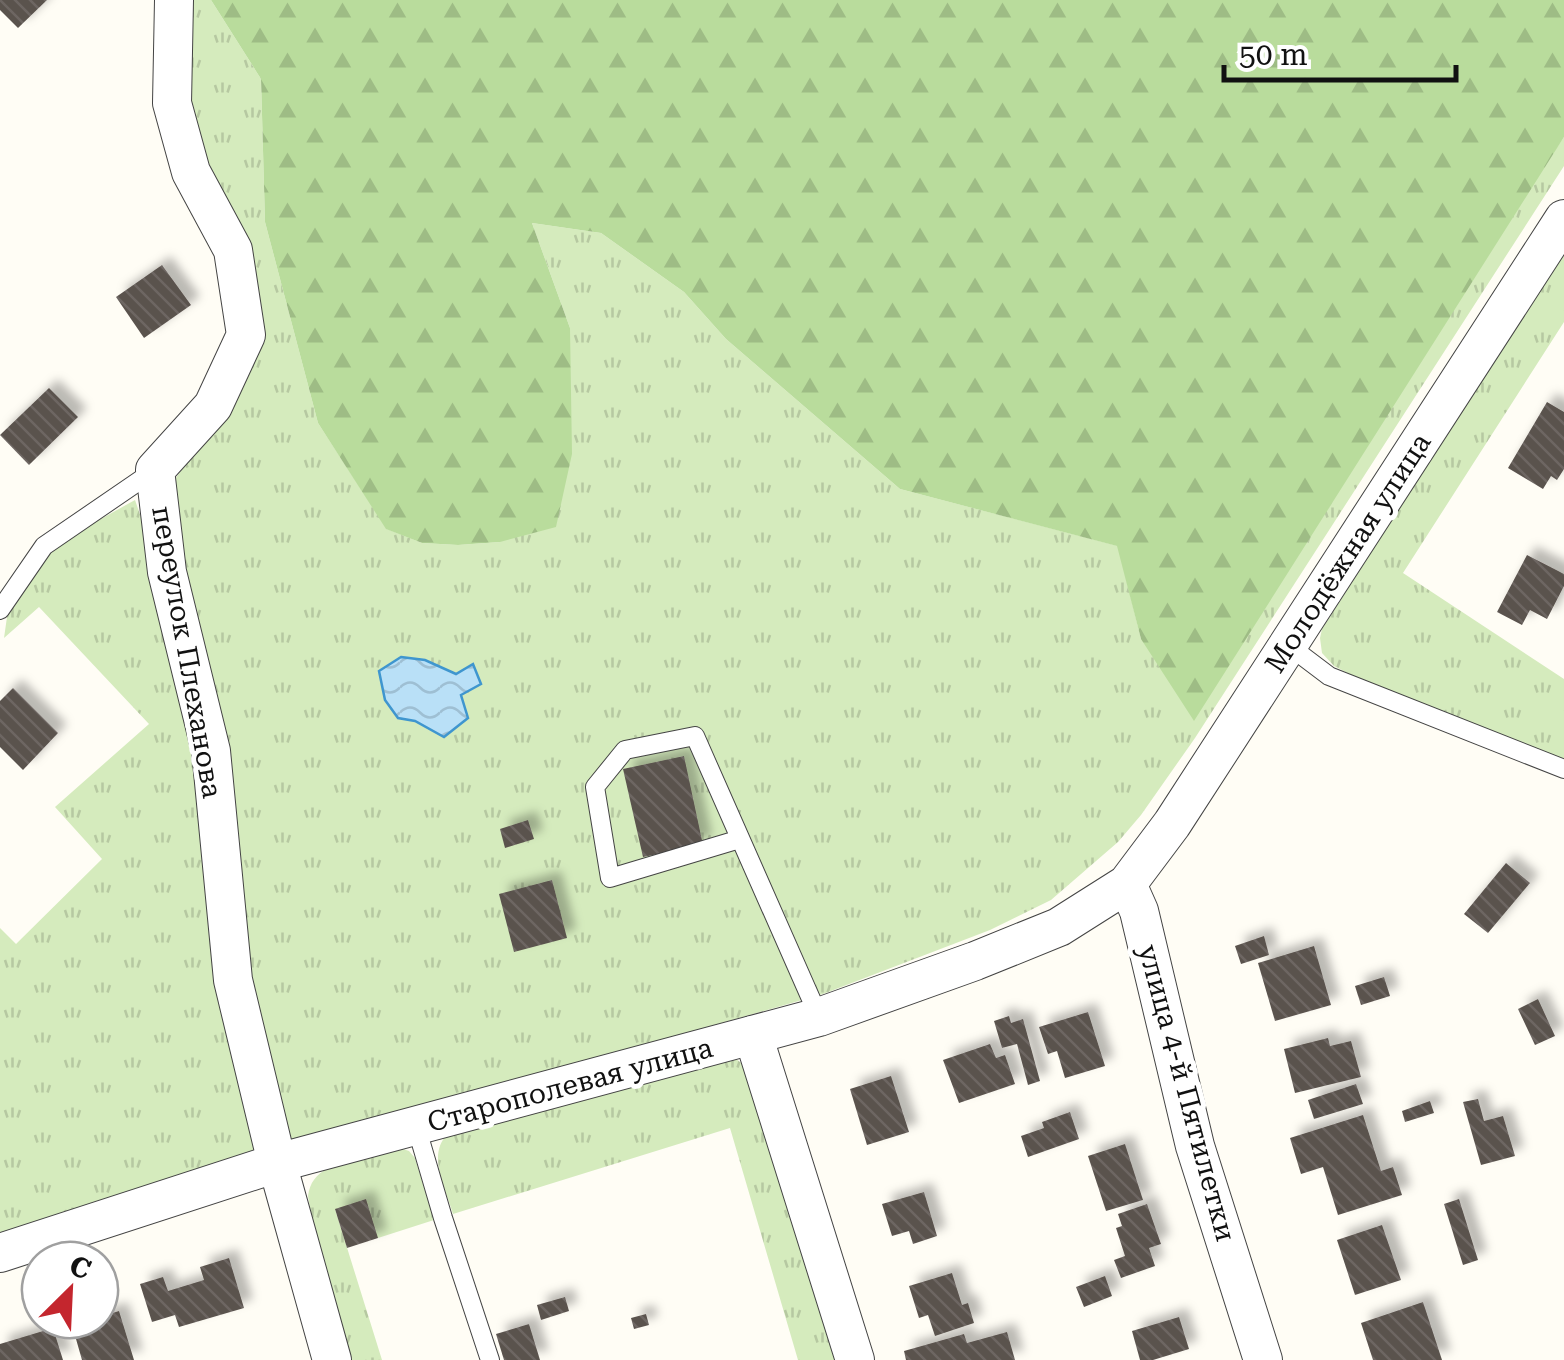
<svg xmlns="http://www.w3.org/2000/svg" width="1564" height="1360" font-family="'Roboto Serif',serif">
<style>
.grass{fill:url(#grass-tufts)}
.forest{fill:url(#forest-firs)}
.water{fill:url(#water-waves);stroke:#3f96cf;stroke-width:2.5}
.building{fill:url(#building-back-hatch);filter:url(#shadow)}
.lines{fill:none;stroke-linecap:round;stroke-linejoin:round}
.service-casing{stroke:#444;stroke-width:20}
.minor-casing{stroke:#444;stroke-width:40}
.service{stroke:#fff;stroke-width:18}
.minor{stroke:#fff;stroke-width:38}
.labels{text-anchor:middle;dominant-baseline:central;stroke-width:10;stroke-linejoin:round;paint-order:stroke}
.street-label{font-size:28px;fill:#111;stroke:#fff}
</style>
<defs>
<pattern id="grass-tufts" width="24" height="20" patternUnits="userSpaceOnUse" patternTransform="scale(2.5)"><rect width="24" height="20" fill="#d5ebbd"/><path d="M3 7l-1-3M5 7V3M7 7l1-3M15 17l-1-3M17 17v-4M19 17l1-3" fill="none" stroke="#b6c8a1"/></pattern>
<pattern id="forest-firs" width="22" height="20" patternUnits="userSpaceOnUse" patternTransform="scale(2.5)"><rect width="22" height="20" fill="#b9dc9c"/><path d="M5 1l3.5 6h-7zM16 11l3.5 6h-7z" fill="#9ebc85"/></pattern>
<pattern id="water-waves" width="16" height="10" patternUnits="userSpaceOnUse" patternTransform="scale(2.5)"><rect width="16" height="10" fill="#b9e0f7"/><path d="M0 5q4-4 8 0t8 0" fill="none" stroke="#9ebfd3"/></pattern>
<pattern id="building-back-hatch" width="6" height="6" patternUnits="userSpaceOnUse" patternTransform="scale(2.5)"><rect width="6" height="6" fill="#5a524d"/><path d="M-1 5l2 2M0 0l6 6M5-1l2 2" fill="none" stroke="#6d6662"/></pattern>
<filter id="shadow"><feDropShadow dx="9" dy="-9" stdDeviation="5" flood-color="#0004"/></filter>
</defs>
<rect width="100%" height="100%" fill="#fffdf5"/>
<!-- grass -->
<g class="grass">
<polygon points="181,0 211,0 261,79 265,222 318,423 387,529 422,543 458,545 500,542 570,328 532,223 601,233 684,292 726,339 900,489 1118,546 1141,639 1542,169 1564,137 1564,166 1195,738 1141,815 1118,842 1051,900 990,930 823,994 298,1144 279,1142 170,486 243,384 189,134"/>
<polygon points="1564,251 1564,322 1403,573 1564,679 1564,761 1369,684 1334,666 1322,653 1320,638 1322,629"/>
<polygon points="135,500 175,616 184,713 198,783 256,1149 252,1155 0,1236 0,928 16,944 102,859 55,807 149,724 39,607 4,638 9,603 52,546"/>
<path d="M723 1059H736L744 1065 839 1360H798L730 1128 453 1214C446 1190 426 1154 448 1134Z"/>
<path d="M403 1149 409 1151 415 1158 434 1220 378 1238 335 1209 382 1360H349L315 1238 308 1196C310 1182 316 1175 328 1168Z"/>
</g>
<!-- forest -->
<polygon class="forest" points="211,0 1564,0 1564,137 1194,721 1141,639 1117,546 900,489 726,339 684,292 601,233 532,223 570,328 572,454 556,527 500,542 458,545 422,543 386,529 318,423 265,222 261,79"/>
<!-- water -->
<polygon class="water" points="401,657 425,660 456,674 473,664 481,684 461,695 468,718 444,737 415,721 398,718 385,700 379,671"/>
<!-- building -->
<g class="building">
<polygon points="0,0 47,0 18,28 0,10"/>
<polygon points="162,265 191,305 144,338 116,297"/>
<polygon points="49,388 78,417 29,465 0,435"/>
<polygon points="1547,402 1564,412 1564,469 1557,480 1551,476 1543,489 1508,468"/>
<polygon points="1527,555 1564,574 1564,586 1547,619 1530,610 1522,625 1497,612"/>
<polygon points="13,688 58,733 23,770 0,747 0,701"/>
<polygon points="684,756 703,845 643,857 623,769"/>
<polygon points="528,820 534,839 505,848 500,829"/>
<polygon points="1506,863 1530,883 1488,933 1464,914"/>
<polygon points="552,880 567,938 514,952 499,894"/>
<polygon points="1264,936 1269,955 1241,964 1235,946"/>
<polygon points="1314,946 1331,1005 1275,1021 1258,963"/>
<polygon points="1384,977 1390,996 1361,1005 1355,986"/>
<polygon points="1538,999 1555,1036 1535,1045 1518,1009"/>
<polygon points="1088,1012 1105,1066 1065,1078 1057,1051 1048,1054 1039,1027"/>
<polygon points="1009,1016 1011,1023 1023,1019 1040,1081 1028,1085 1017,1044 1002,1048 994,1021"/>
<polygon points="1328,1038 1330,1046 1351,1041 1361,1077 1295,1093 1284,1049"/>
<polygon points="990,1044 996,1058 1005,1055 1015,1084 959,1103 943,1060"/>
<polygon points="891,1076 909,1132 867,1145 850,1089"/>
<polygon points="1356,1084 1363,1104 1314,1119 1308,1100"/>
<polygon points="1478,1099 1484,1121 1503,1116 1515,1156 1481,1165 1463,1102"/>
<polygon points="1430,1101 1434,1113 1405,1122 1402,1111"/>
<polygon points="1070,1112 1079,1139 1028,1157 1021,1136 1044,1128 1042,1122"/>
<polygon points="1363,1115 1381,1171 1393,1167 1402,1195 1338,1215 1323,1167 1301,1174 1290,1138"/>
<polygon points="1125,1144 1143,1200 1106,1211 1088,1156"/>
<polygon points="924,1192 937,1236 913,1244 909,1231 892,1236 882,1204"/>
<polygon points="366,1199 378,1238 347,1248 335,1209"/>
<polygon points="1459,1199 1478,1260 1463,1265 1444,1204"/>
<polygon points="1147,1204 1161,1244 1149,1248 1155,1266 1121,1278 1114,1260 1125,1256 1116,1228 1122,1226 1118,1214"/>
<polygon points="1382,1225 1401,1280 1355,1295 1337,1240"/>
<polygon points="229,1258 244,1308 179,1327 175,1315 152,1322 140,1284 163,1277 168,1291 204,1280 200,1267"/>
<polygon points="952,1273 962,1305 968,1303 974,1323 935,1336 928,1315 919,1318 909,1286"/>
<polygon points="1105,1276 1112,1296 1084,1307 1076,1287"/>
<polygon points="565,1297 569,1311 541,1320 537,1305"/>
<polygon points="1423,1302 1442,1360 1373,1360 1361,1323"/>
<polygon points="119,1311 134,1360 82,1360 72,1325 89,1320 100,1320 100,1317"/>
<polygon points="646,1314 649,1325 634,1329 631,1318"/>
<polygon points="1179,1317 1189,1349 1153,1360 1140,1360 1132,1331"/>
<polygon points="529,1324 540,1360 504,1360 496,1334"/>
<polygon points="53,1328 63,1360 0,1360 0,1344"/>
<polygon points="1007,1332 1015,1360 906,1360 904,1351 964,1334 967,1343"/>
</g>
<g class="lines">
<!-- service casing -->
<g class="service-casing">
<g id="service">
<polyline points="0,610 44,546 155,470"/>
<polyline points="1288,645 1329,676 1564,769"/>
<polyline points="740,839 610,878 595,787 625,750 695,736 819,1017"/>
<polyline points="416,1126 443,1218 490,1360"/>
</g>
</g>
<!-- minor casing -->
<g class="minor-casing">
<g id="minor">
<polyline points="174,0 172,103 191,172 233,250 246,335 213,406 155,470 167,572 211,751 233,980 277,1163 332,1360"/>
<polyline points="1127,884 1139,911 1195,1146 1263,1360"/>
<polyline points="753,1035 855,1360"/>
<polyline points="0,1253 277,1163 819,1017 975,961 1059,927 1127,884 1172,824 1564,219"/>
</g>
</g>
<!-- service -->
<use href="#service" class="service"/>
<!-- minor -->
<use href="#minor" class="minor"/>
</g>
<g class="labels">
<!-- street labels -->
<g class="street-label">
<text transform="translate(1348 553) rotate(-57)">Молодёжная улица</text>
<text transform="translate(187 652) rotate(80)">переулок Плеханова</text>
<text transform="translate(570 1085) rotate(-15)">Старополевая улица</text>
<text transform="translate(1187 1093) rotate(75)">улица 4-й Пятилетки</text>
</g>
</g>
<!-- north arrow -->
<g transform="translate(70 1290) rotate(24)"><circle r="48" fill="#ffffff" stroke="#a0a0a0" stroke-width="2.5"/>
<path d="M0-8L18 38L0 25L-18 38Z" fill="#c4262e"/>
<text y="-15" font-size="28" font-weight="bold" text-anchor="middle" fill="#111111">С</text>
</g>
<!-- scale -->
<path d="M1224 65v15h232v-15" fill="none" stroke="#111111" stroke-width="5"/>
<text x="1239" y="65" font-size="30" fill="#111111" stroke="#ffffff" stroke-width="8" paint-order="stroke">50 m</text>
</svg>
